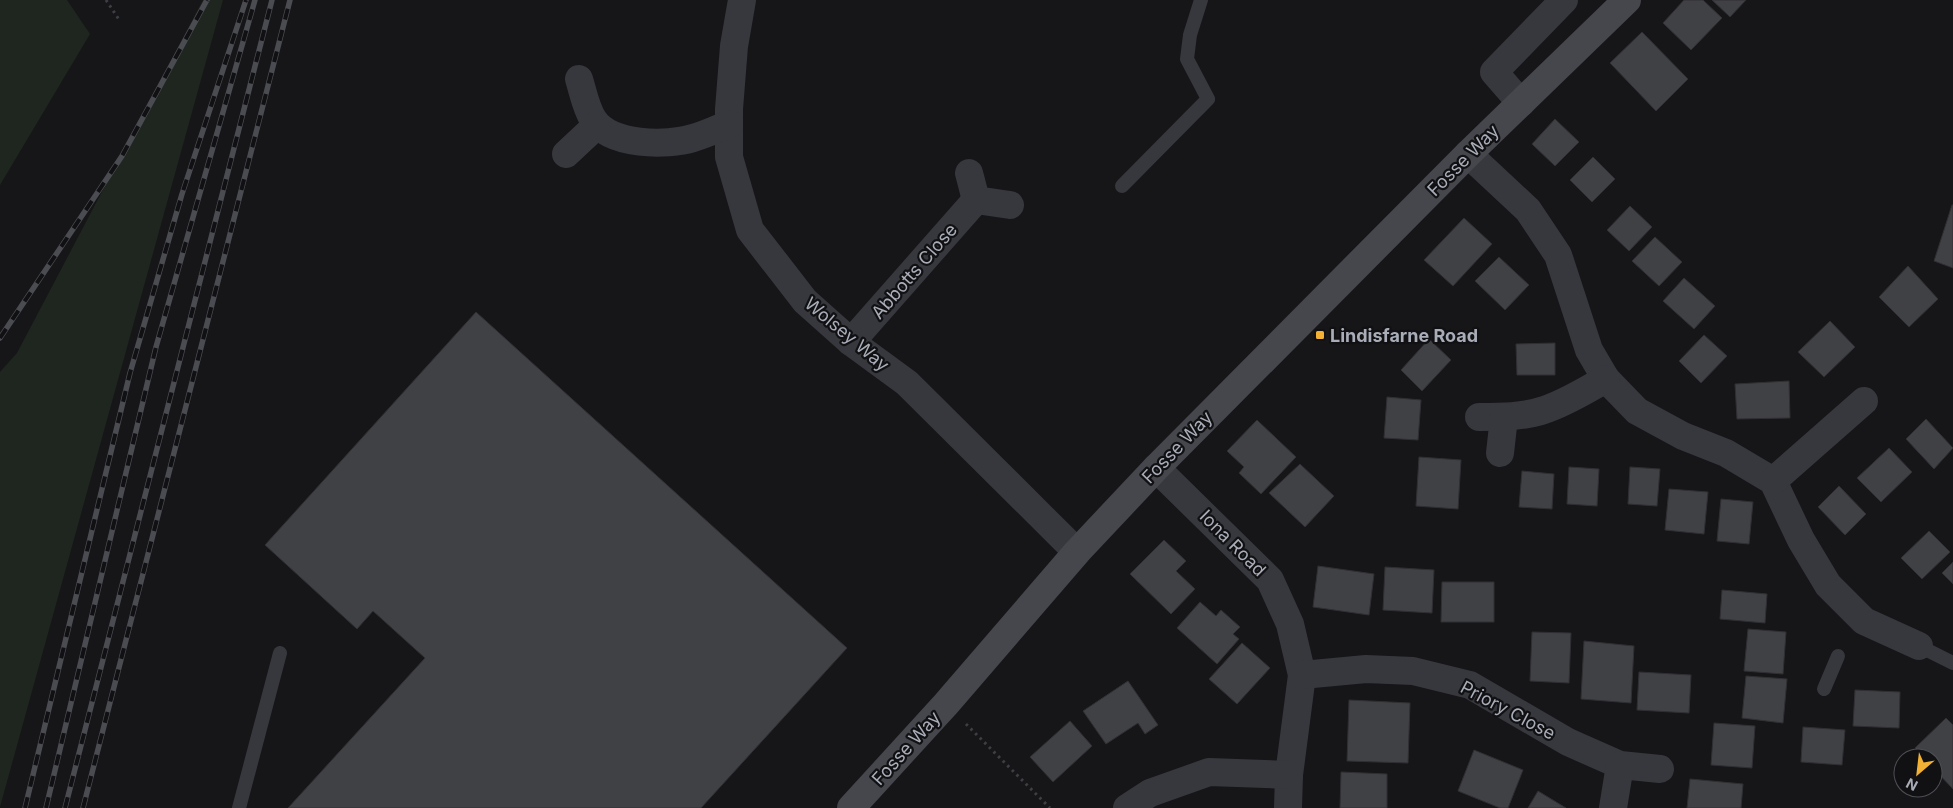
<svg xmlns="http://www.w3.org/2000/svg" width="1953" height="808" font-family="Inter,sans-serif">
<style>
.green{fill:#1e261f}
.building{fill:#404145;stroke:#303034}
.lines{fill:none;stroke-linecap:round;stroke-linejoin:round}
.path{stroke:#3d3f44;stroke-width:3;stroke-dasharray:2.5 4;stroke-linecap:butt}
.lane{stroke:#37383d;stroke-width:14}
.street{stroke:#37383d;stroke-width:28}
.secondary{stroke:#45474d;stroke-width:28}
.rail-casing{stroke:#4a4c52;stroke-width:5.5}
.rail{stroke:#111113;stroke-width:4;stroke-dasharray:11;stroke-linecap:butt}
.poi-dot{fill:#f2b134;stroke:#111113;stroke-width:2}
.labels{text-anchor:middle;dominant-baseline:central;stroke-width:4.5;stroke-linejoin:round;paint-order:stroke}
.street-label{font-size:18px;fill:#a8adb8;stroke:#111113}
.poi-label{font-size:18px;font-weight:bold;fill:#a8adb8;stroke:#111113;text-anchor:start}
</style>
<rect width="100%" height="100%" fill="#161618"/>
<!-- green -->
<g class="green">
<polygon points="0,0 67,0 90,34 0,185"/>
<polygon points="203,0 223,0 0,807 0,372 17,353"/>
</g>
<!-- building -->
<g class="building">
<polygon points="1684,0 1703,0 1722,18 1691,50 1663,23"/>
<polygon points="1712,0 1746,0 1730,17"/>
<polygon points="1642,32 1688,79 1656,111 1610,63"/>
<polygon points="1555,119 1579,142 1555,166 1532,144"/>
<polygon points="1593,157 1615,179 1592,202 1570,180"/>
<polygon points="1952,205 1953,205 1953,268 1934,261"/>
<polygon points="1630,206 1652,227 1629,251 1607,230"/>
<polygon points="1464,218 1492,244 1453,286 1424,260"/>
<polygon points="1655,237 1682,262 1659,286 1632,261"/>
<polygon points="1499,257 1529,285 1505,310 1475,281"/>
<polygon points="1908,266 1938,299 1909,327 1879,297"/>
<polygon points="1684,278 1715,306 1694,329 1663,301"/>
<polygon points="476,312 847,648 701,808 288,808 425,658 373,611 357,629 265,545"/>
<polygon points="1830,321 1855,347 1824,377 1798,352"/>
<polygon points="1704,335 1727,356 1701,383 1679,361"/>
<polygon points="1429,339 1451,360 1422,391 1401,370"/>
<polygon points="1555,343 1555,375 1517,375 1516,344"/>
<polygon points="1789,381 1790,418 1737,419 1735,384"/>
<polygon points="1387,397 1421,400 1418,440 1384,438"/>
<polygon points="1926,419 1953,448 1934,469 1906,439"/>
<polygon points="1257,420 1296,457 1261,494 1239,473 1244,467 1227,451"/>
<polygon points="1889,448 1912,472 1881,502 1857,478"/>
<polygon points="1419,457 1461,460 1458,509 1416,506"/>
<polygon points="1300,464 1334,496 1305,527 1269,493"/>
<polygon points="1569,467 1599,469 1597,506 1567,504"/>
<polygon points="1630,467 1660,469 1657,506 1628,504"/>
<polygon points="1522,471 1554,474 1552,509 1519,507"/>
<polygon points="1839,486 1866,514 1845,535 1818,507"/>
<polygon points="1669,489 1708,492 1704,534 1665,530"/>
<polygon points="1721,499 1753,502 1749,544 1717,541"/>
<polygon points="1929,531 1950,552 1922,579 1901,558"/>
<polygon points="1164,540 1186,561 1176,571 1195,589 1171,614 1130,574"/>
<polygon points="1953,562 1953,584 1942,573"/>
<polygon points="1318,566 1374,574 1369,615 1313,607"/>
<polygon points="1385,567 1434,570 1432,613 1383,610"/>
<polygon points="1442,582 1494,582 1494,622 1441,622"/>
<polygon points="1722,590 1767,594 1765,623 1720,619"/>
<polygon points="1200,602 1216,616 1221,610 1240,627 1233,634 1239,639 1217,664 1177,628"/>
<polygon points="1748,629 1786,632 1783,674 1744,671"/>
<polygon points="1532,632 1571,633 1569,683 1530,681"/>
<polygon points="1584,641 1634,646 1631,703 1581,699"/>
<polygon points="1242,643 1270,668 1237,704 1209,679"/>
<polygon points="1639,672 1691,675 1689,713 1637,710"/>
<polygon points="1746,676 1787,679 1783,723 1742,718"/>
<polygon points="1128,681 1158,725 1145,734 1138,723 1106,744 1083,711"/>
<polygon points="1855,690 1900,692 1899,728 1853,726"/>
<polygon points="1349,700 1410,703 1408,763 1347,761"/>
<polygon points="1946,718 1953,725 1953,789 1933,768 1933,758 1924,758 1915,748"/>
<polygon points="1070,721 1092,746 1053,782 1030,757"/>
<polygon points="1714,723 1755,726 1752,768 1711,765"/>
<polygon points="1803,727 1845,730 1842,765 1801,762"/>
<polygon points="1474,750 1523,770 1508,808 1500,808 1458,791"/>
<polygon points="1341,772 1387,774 1387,808 1340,808"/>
<polygon points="1690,779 1743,784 1741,808 1687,808"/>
<polygon points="1538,791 1566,808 1528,808"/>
</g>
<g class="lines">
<!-- path -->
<g class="path">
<polyline points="106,0 120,21"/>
<polyline points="966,724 1050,808"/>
</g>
<!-- lane -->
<g class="lane">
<polyline points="1122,186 1208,99 1187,59 1190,35 1201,0"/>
<polyline points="1919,646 1953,663"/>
<polyline points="1824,689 1838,656"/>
<polyline points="239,808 280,653"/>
</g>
<!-- street -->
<g class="street">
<polyline points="742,0 734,46 729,109 729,157 750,230 805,301 851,342 907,383 1077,552"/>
<path d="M579 79C583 92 586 108 593 119 610 146 667 146 693 138 706 134 717 129 729 124"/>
<polyline points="1521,103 1494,72 1564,0"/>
<polyline points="566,154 597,125"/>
<polyline points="1468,154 1528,210 1558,255 1589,350 1606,379 1637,411 1683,436 1726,453 1773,481 1801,540 1828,585 1864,621 1919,646"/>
<polyline points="969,173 976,200 1010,205"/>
<polyline points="851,342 976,200"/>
<path d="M1479 417C1500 417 1524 417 1544 410 1566 403 1586 390 1606 379"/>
<polyline points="1500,453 1504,417"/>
<polyline points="1156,468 1270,580 1290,624 1302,675 1289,775 1288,808"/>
<polyline points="1773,481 1864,401"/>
<polyline points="1302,675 1366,669 1413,671 1470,685 1568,742 1620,765 1660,769"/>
<polyline points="1127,808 1150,793 1209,772 1289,775"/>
<polyline points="1613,808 1620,765"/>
</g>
<!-- secondary -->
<polyline class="secondary" points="851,808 946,704 1077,552 1156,468 1468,154 1627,0"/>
<!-- rail casing -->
<g class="rail-casing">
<g id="rail">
<polyline points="0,338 122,156 207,0"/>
<polyline points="25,808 130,373 182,194 246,0"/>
<polyline points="46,808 156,347 255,0"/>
<polyline points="65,808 272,0"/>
<polyline points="83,808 290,0"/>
</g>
</g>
<!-- rail -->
<use href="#rail" class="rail"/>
</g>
<!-- markers -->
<rect class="poi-dot" x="1315" y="330" width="10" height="10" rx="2.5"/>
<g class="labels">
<!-- street labels -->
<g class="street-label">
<text transform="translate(1463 160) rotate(-45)">Fosse Way</text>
<text transform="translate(914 271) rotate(-49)">Abbotts Close</text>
<text transform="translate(847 334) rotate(40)">Wolsey Way</text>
<text transform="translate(1177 447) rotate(-46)">Fosse Way</text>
<text transform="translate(1233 543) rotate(45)">Iona Road</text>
<text transform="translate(1508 710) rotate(28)">Priory Close</text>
<text transform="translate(906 748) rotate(-48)">Fosse Way</text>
</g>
<!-- poi labels -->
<g class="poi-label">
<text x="1330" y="335">Lindisfarne Road</text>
</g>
</g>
<!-- north arrow -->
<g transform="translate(1918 773) rotate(208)"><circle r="24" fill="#111113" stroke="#4d4f55"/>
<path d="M0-4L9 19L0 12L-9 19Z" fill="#f2b134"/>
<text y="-8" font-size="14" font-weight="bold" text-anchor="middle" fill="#a8adb8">N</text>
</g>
</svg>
